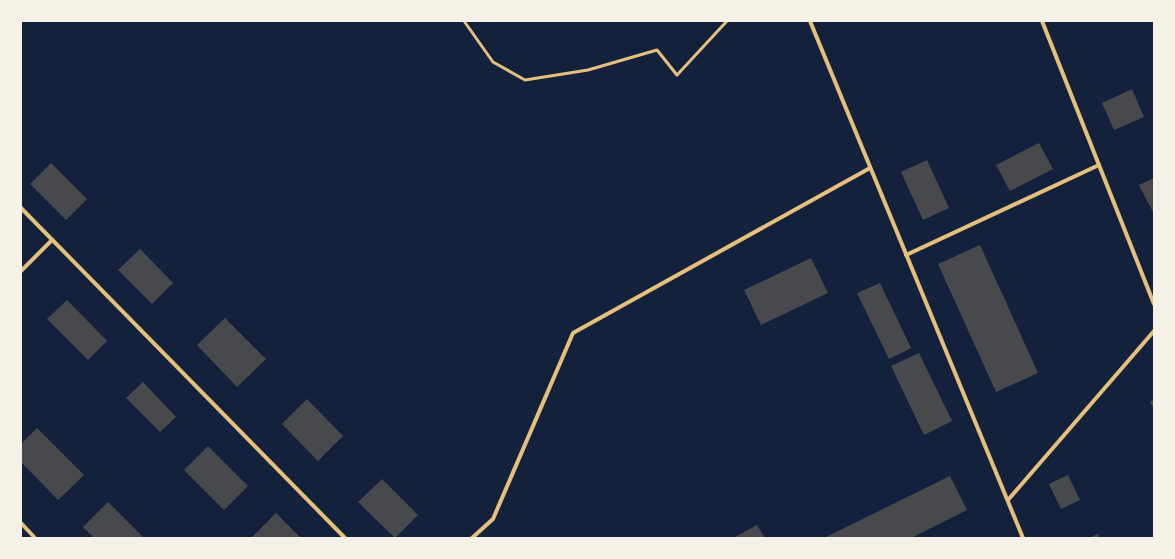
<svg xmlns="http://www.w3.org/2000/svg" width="1175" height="559" font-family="Bitter,serif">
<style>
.building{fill:#48494c}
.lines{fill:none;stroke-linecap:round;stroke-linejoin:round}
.service{stroke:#e5c07b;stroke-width:3}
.minor{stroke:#e5c07b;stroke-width:4}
</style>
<rect width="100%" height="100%" fill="#14213d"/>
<!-- building -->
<g class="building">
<polygon points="1132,89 1144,117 1114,130 1102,103"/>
<polygon points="1039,143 1053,169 1010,191 996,165"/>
<polygon points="927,160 949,208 923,220 901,172"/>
<polygon points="51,163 87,199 66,220 30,184"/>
<polygon points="1154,178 1154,214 1139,185"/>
<polygon points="980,245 1038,373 996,392 938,264"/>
<polygon points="140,249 173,283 152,304 118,270"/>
<polygon points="811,258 828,293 761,325 744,290"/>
<polygon points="880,283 911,348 889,359 857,293"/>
<polygon points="67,300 107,341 88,360 47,319"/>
<polygon points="225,318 266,359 237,387 197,345"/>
<polygon points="919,353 952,421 924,435 891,366"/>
<polygon points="143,382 176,417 160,432 126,398"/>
<polygon points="307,399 343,436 318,461 282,424"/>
<polygon points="1154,399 1154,409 1150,402"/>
<polygon points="37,428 84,475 58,500 21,462 21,444"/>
<polygon points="208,446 248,486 224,510 184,470"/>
<polygon points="1068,475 1080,500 1061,509 1049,484"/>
<polygon points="950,476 967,510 911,538 824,538"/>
<polygon points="382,479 418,515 395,538 358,502"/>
<polygon points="108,502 144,538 94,538 83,527"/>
<polygon points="276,513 301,538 251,538"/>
<polygon points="757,525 765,538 733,538"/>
<polygon points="1098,534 1099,538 1089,538"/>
</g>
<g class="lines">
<!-- service -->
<polyline class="service" points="464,21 493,62 525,80 588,70 657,50 677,75 727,21"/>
<!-- minor -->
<g class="minor">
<polyline points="810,21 1023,538"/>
<polyline points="1042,21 1154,304"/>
<polyline points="21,208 345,538"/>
<polyline points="906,255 1099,165"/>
<polyline points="21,271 52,240"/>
<polyline points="1008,500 1154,331"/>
<polyline points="21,523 35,538"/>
<polyline points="472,538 493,519 573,333 870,168"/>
</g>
</g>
<!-- border -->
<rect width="1175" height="559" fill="none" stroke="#f6f1e7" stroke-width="44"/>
</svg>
